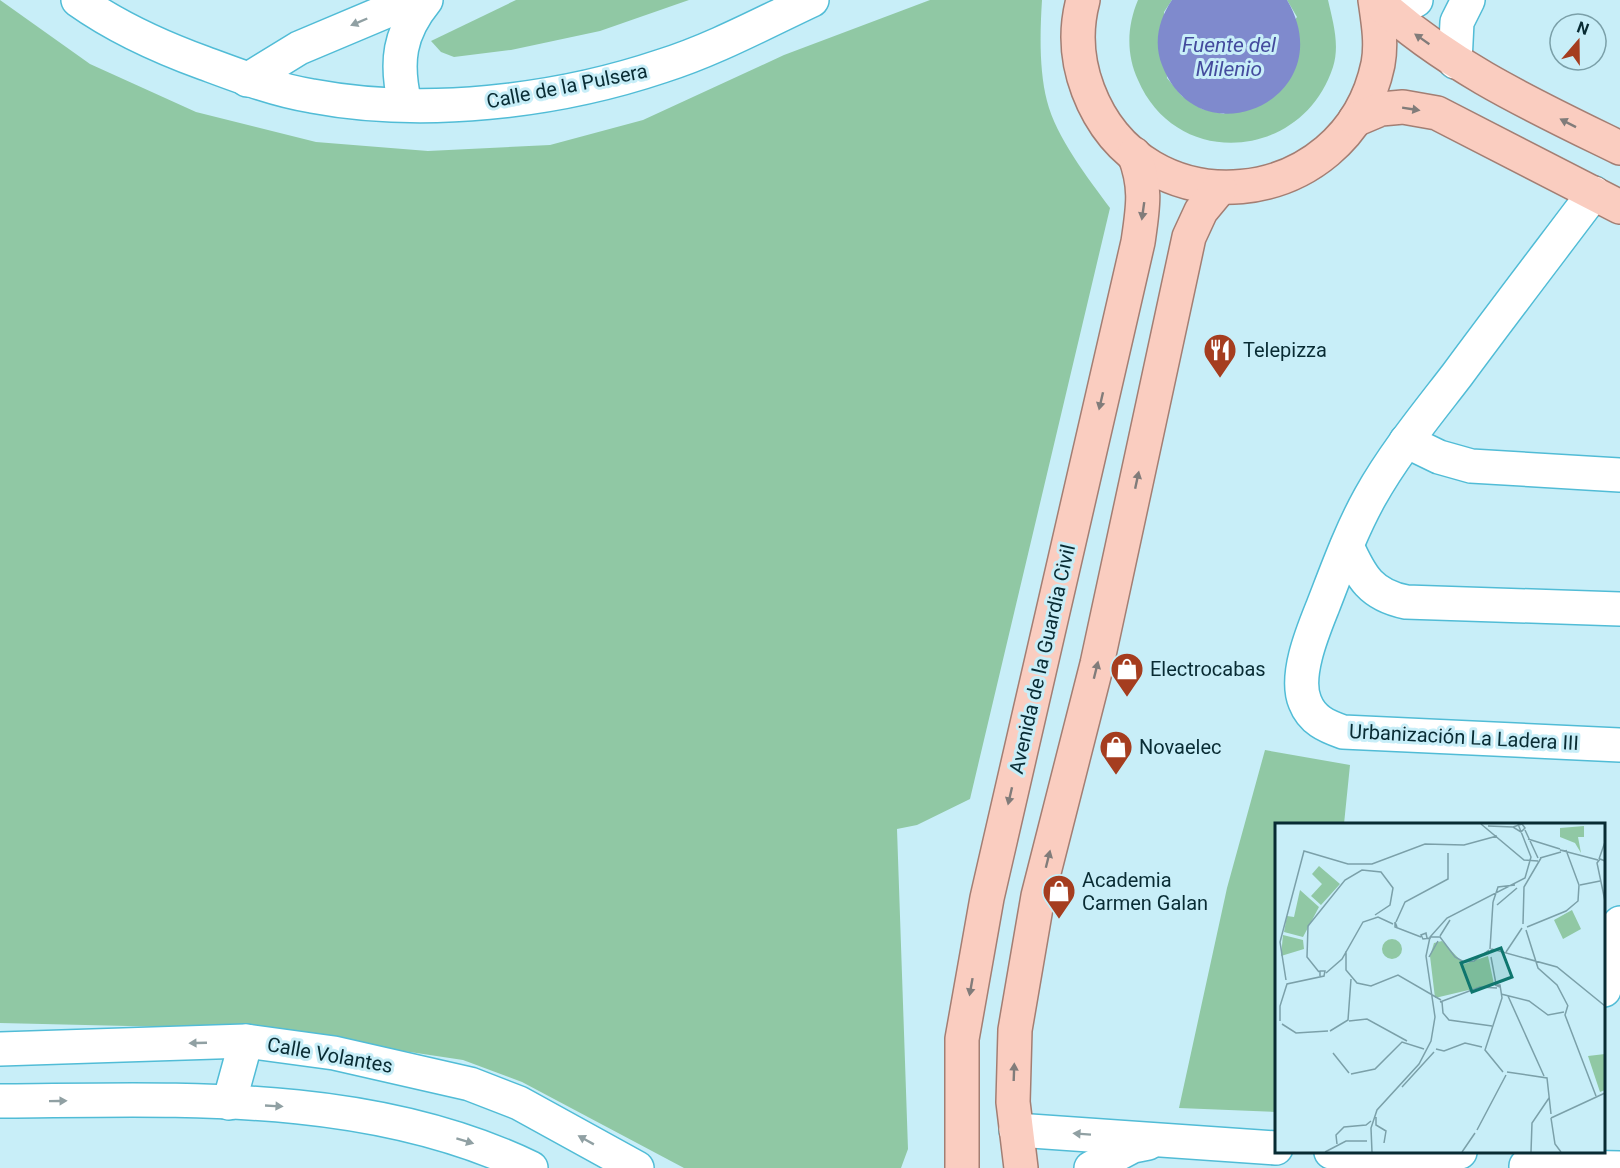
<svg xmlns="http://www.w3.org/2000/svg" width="1620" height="1168" font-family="Roboto,sans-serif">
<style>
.green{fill:#90c8a4}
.water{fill:#7f8acd}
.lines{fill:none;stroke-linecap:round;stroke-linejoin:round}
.street-casing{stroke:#51bcd6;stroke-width:36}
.secondary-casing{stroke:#51bcd6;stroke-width:36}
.primary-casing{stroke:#a37e73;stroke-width:36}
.street{stroke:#fff;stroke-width:33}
.secondary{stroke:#fff;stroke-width:33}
.primary{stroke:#facdc0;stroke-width:33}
.oneway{fill:#90a0a3}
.oneway2{fill:#817c7a}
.labels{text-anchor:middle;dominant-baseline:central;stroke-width:6;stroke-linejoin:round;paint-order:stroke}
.street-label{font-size:20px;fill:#082b33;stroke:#c8eef8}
.poi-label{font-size:20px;fill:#082b33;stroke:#c8eef8;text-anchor:start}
.water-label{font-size:21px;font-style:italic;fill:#444b9d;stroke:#c8eef8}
.inset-road{fill:none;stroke:#7ba0a9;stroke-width:1.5}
.view{fill:#0f766e;fill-opacity:0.15;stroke:#0f766e;stroke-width:3}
.inset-edge{fill:none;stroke:#082b33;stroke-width:3}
</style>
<rect width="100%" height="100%" fill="#c8eef8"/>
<!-- green -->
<g class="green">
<path d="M0 0 90 64 196 112 316 142 428 151 550 145 643 120 784 55 930 0H1042C1040 32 1039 70 1047 101 1056 137 1088 178 1110 208L970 799 917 825 897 829 908 1149 901 1168H684L522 1082 463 1060 257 1029 0 1023Z"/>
<polygon points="516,0 689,0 600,31 511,50 454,57 441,52 431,41"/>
<path d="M1138 0H1172L1164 12 1167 78 1182 96 1202 109 1224 114 1297 17 1287 0H1328C1333 22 1340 45 1333 67 1303 160 1177 171 1138 80 1126 54 1127 26 1138 0Z"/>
<polygon points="1265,750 1350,765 1344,824 1276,824 1276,1112 1179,1108 1227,888"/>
</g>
<!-- water -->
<path class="water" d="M1172 0H1287C1344 97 1200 164 1162 65 1153 42 1159 19 1172 0Z"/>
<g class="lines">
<!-- street casing -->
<g class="street-casing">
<g id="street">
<polyline points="1391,14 1416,0"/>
<polyline points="1455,62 1457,22 1468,0"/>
<polyline points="247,80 299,48 413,0"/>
<path d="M405 104C395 62 399 33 426 0"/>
<path d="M1594 193C1548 254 1502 314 1457 375 1427 414 1394 454 1370 497 1351 531 1337 570 1323 606 1313 631 1294 676 1305 702 1312 720 1326 726 1343 732L1620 745"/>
<polyline points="1406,441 1439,457 1471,466 1620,475"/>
<path d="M1347 546C1361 577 1371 595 1406 602L1620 609"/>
<polyline points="1604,990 1607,941 1620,923"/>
<polyline points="1016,1130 1276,1148"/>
<polyline points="1331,1152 1432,1159 1460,1152"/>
<polyline points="1526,1166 1620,1168"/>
<polyline points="1091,1168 1133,1146 1148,1143"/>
</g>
</g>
<!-- secondary casing -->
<g class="secondary-casing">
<g id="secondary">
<path d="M78 0C116 27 160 47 204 63 239 76 275 90 312 96 423 117 555 102 662 66 713 50 763 23 812 0"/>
<polyline points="0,1049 246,1041 334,1053 470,1084 519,1103 637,1168"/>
<path d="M0 1101C178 1100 367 1089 531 1168"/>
<polyline points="229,1103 246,1041"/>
</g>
</g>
<!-- primary casing -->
<g class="primary-casing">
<g id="primary">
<path d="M1083 0C1075 30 1077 61 1088 90 1142 233 1347 213 1378 64 1382 43 1378 21 1375 0"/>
<path d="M1376 0C1447 66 1534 106 1620 148"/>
<polyline points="1355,120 1381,109 1403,107 1437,113 1620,207"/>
<path d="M962 1168V1039L987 898 1138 242C1143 208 1147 187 1134 154"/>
<polyline points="1021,1168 1013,1102 1015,1030 1038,896 1097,664 1189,237 1201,211 1220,188"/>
</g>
</g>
<!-- street -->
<use href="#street" class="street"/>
<!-- secondary -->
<use href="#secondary" class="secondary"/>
<!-- primary -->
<use href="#primary" class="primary"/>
</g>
<!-- one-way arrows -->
<defs><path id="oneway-solid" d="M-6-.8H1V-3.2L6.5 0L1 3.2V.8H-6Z" transform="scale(1.5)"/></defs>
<g class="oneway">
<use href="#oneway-solid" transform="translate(359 22) rotate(157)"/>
<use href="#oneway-solid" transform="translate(198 1043) rotate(178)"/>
<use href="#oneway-solid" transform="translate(58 1101) rotate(-1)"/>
<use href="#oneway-solid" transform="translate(274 1106) rotate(3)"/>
<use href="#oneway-solid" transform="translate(1082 1134) rotate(-176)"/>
<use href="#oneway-solid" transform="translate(586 1140) rotate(-151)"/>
<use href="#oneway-solid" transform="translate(465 1141) rotate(17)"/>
</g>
<g class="oneway2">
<use href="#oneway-solid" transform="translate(1422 39) rotate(-145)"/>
<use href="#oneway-solid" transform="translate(1411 109) rotate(9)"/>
<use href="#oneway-solid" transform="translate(1568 123) rotate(-153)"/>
<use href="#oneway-solid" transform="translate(1143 211) rotate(98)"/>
<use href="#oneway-solid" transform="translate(1101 401) rotate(103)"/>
<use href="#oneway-solid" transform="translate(1137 480) rotate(-78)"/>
<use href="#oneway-solid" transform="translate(1096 670) rotate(-76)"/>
<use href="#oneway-solid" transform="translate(1010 796) rotate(103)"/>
<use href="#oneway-solid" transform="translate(1048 859) rotate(-76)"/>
<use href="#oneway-solid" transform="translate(971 987) rotate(100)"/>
<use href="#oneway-solid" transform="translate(1014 1072) rotate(-88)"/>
</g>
<!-- icons -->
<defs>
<g id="restaurant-pin" transform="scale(1.725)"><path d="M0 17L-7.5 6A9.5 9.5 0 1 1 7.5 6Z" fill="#a53d1f" stroke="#c8eef8"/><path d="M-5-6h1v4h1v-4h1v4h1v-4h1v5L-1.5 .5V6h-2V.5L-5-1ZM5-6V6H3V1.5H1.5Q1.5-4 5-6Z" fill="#fff"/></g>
<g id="shop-pin" transform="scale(1.725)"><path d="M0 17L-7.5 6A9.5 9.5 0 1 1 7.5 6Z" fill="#a53d1f" stroke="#c8eef8"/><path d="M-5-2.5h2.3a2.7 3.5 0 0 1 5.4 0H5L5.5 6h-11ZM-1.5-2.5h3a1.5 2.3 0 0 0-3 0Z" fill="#fff"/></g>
</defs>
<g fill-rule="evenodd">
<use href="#restaurant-pin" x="1220" y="350"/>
<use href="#shop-pin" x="1127" y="669"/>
<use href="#shop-pin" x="1116" y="747"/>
<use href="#shop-pin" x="1059" y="891"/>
</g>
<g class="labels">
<!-- street labels -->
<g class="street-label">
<text transform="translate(567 86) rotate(-11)">Calle de la Pulsera</text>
<text transform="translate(1042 659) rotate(-77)">Avenida de la Guardia Civil</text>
<text transform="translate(1464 737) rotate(3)">Urbanización La Ladera III</text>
<text transform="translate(330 1055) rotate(10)">Calle Volantes</text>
</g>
<!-- poi labels -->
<g class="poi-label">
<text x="1243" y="350">Telepizza</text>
<text x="1150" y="669">Electrocabas</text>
<text x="1139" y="747">Novaelec</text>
<text x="1082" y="880">Academia<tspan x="1082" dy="23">Carmen Galan</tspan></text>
</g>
<!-- water labels -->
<g class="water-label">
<text x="1229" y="45">Fuente del<tspan x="1229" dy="24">Milenio</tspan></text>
</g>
</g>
<!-- overview -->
<g transform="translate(1275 823)">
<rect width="330" height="330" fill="#c8eef8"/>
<path d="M309 3V14H303L306 30 300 20 285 14V5ZM44 43 65 61 46 82 36 73 47 61 37 51ZM25 67 44 84 28 114 9 109 12 93 19 94ZM297 87 306 106 288 116 279 97ZM8 112 28 117 29 126 6 133ZM107 126a10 10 0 1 1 20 0a10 10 0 1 1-20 0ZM167 118 189 141 213 133 219 161 160 175 155 133 159 120ZM330 231V267L325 269 313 233Z" fill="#90c8a4"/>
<path class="inset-road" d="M206 1 249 37 263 38M213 3 238 4 246 9 250 5 247 1 238 4M250 7 263 35M253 16 285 26M291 28 285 27 323 37M265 35 286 29M324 36 330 19M330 38 325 36 322 40 330 78M305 62 325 58M218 79 223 64 240 62M222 82 242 65M121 99 130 79 173 56V30M248 101 249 64 266 35M122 104 120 99V104L146 114M252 104 291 88 303 78 304 62 291 27M251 107 263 145 282 162 293 183M165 113 175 97M155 114H165L180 134 189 139 199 138 214 127M152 115 151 110 146 112 148 116 156 115M215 126 218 79M71 128V147L82 160 96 163 123 152 166 177M231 129 247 105M213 131 217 126 282 144 330 183M154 134 163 118M216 134 221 161M44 149 32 134 33 103 70 57 87 47 106 49 118 65 115 82 100 92M51 150 67 136 88 99 103 94 118 101M11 157 5 119 29 28 73 41H97L150 21 189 22 222 13M225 164 220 162H225L227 175 210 227 228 249M226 171 254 178 273 192 289 189M233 173 269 253M165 179 205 164 222 165M167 179 168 190 174 197 217 203M293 182 290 192 321 273M5 198V183L12 161 49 153 50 148H45V153M74 198 92 196 132 218M7 201 21 210 53 208M55 208 73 197 76 156M161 226 169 228 190 220 207 224M58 230 74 250M232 249 272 255 276 291M76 251 100 246 127 219 149 226M127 264 159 229M101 294V302L111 308 109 320M276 295 330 270M276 295 280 321 286 329M202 307 231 252M62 321 61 312 69 304 91 302 96 298M50 329 71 318H92M97 329 96 305 102 287 144 241 156 218 160 194 151 133 155 114 172 95 250 55 256 34 243 1M187 329 200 310M256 329 257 300 274 275"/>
<path class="view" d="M226 125 237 154 197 169 186 140Z"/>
<rect width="330" height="330" class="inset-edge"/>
</g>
<!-- north arrow -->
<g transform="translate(1578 42) rotate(20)"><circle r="28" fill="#c8eef8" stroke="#7ba0a9" stroke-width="1.5"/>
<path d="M0-4.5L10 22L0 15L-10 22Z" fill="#a53d1f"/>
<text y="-9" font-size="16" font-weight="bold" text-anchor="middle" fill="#082b33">N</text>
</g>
</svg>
